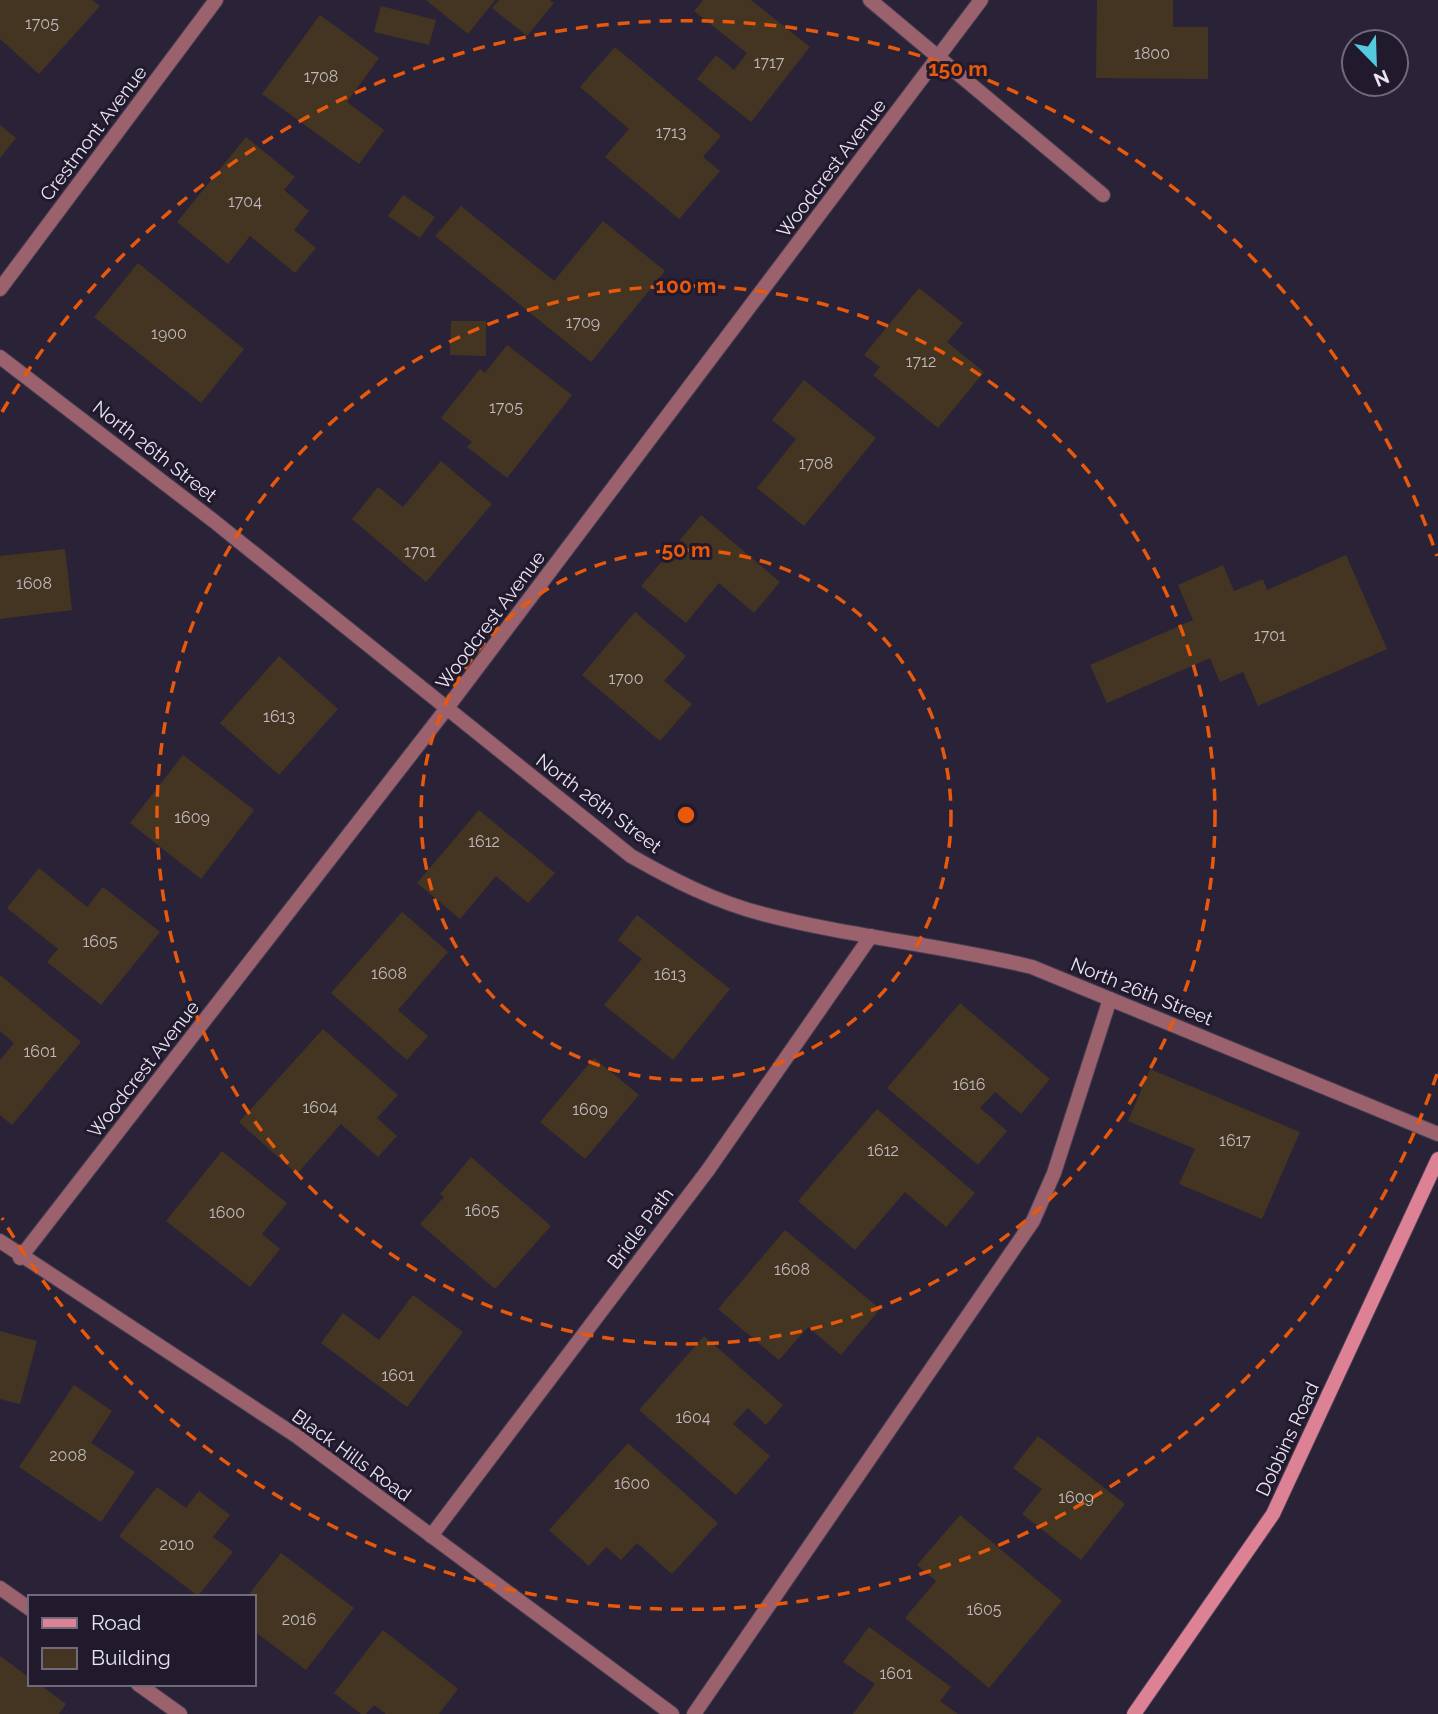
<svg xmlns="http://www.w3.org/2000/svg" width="1438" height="1714" font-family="Raleway,sans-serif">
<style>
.building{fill:#433521}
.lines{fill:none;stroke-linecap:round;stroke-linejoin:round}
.street-casing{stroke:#453e51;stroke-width:16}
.secondary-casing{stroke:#453e51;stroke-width:16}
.street{stroke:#9b616d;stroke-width:14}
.secondary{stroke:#dd8195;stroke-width:14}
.ring{fill:none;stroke:#e8590c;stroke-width:3.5;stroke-dasharray:12 9}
.labels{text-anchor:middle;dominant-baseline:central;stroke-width:6;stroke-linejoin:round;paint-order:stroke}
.number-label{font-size:16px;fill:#bfb8bd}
.street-label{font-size:19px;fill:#e8e4f1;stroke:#21192c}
.centre{fill:#e8590c;stroke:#21192c;stroke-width:3.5}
.ring-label{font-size:21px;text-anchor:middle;font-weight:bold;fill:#e8590c;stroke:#21192c;stroke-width:6;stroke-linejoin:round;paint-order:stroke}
</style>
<rect width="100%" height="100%" fill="#2a2337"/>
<!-- building -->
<g class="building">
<polygon points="0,0 92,0 100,6 39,74 0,39"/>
<polygon points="426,0 495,0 468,34"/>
<polygon points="499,0 550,0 554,3 527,36 492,8"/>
<polygon points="703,0 751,0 810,47 751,122 697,79 716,55 734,70 747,53 694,11"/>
<polygon points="1097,0 1173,0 1173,27 1208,27 1208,79 1096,78"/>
<polygon points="381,6 436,20 429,45 374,32"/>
<polygon points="320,15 379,58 347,102 384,130 359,164 262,94"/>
<polygon points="615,47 721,136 703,157 720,171 679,219 605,157 629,129 580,87"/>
<polygon points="0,125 16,138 0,158"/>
<polygon points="246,137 295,177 284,190 309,211 294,230 316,248 295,273 250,236 228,264 177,222"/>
<polygon points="403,195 435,217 420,238 388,216"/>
<polygon points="461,206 554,281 603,221 665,271 591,362 435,236"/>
<polygon points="138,263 244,349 201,403 94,317"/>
<polygon points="919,288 963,323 947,342 984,372 938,428 873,375 880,367 864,355"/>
<polygon points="451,321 486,321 486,356 450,355"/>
<polygon points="507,345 572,395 507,478 467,447 472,442 441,418 480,369 485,373"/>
<polygon points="804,380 876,438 804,526 757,488 796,439 772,420"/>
<polygon points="441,461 492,504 426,582 352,519 378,487 403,507"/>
<polygon points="701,515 780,582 754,613 719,583 686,623 641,586"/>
<polygon points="65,549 72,610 0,619 0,556"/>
<polygon points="1346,555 1387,649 1258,706 1243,672 1220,682 1210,658 1107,703 1090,665 1193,620 1178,585 1223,565 1234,591 1263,579 1267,590"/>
<polygon points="635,612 686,656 664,681 692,704 660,741 582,675"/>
<polygon points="279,656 338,709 279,775 220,723"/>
<polygon points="183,755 254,810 201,879 130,823"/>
<polygon points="479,810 555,873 528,903 496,876 460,919 417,883"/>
<polygon points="39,868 87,907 103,887 160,932 101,1005 47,962 58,949 7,908"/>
<polygon points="402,912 448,952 398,1010 428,1036 407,1060 331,993"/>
<polygon points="637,915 730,989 673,1060 604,1005 642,959 618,940"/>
<polygon points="0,975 81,1042 12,1125 0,1115 0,1060 14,1043 0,1031"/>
<polygon points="960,1003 1050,1079 1021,1114 995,1092 980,1108 1007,1131 978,1165 887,1088"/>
<polygon points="323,1029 398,1095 377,1118 397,1136 378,1157 341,1124 297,1174 239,1122"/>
<polygon points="594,1058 639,1095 585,1159 540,1122"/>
<polygon points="1150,1069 1300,1132 1262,1219 1179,1184 1195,1149 1128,1121"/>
<polygon points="877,1109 975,1193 946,1227 905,1192 855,1250 798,1201"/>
<polygon points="222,1151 287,1203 262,1234 280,1249 250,1287 166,1221"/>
<polygon points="471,1157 551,1226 495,1289 420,1224 444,1197 440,1194"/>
<polygon points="785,1230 880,1309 841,1355 808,1327 779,1360 718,1309"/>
<polygon points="413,1295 463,1332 407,1407 321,1343 343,1313 379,1340"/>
<polygon points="0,1331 37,1341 20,1404 0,1399"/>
<polygon points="704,1336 783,1405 766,1425 748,1408 733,1424 770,1456 736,1495 639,1410"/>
<polygon points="74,1385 112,1411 91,1443 135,1472 101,1522 19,1467"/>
<polygon points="1038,1436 1125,1504 1081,1560 1022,1514 1042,1489 1013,1468"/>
<polygon points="628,1443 718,1523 672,1574 637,1543 621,1560 606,1547 589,1566 549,1530"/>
<polygon points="157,1487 186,1508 199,1491 230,1515 213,1537 233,1552 198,1596 119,1536"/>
<polygon points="960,1515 1062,1601 989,1688 905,1618 936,1581 917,1565"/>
<polygon points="281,1553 354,1608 306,1670 254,1631 254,1597 247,1597"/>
<polygon points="869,1627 951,1687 940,1701 958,1714 853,1714 875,1684 843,1662"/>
<polygon points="383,1630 458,1689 439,1714 386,1714 374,1705 366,1714 361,1714 334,1693"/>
<polygon points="0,1656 30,1678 30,1684 39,1684 66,1704 59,1714 0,1714"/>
</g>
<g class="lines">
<!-- street casing -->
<g class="street-casing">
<g id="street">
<polyline points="870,0 1103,195"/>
<polyline points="0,289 216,0"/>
<path d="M0 357 215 522 631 856C673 880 716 902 763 914 851 937 943 945 1032 967L1438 1134"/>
<polyline points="0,1241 298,1437 672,1714"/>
<polyline points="20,1258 447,708 981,0"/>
<polyline points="431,1536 708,1170 871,936"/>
<polyline points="0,1588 30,1609"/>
<polyline points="138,1684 180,1714"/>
<polyline points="694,1714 1033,1221 1054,1173 1110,999"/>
</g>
</g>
<!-- secondary casing -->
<g class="secondary-casing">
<polyline id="secondary" points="1134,1714 1273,1514 1438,1159"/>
</g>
<!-- street -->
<use href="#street" class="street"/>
<!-- secondary -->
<use href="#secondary" class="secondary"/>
</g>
<!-- distance rings -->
<g class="ring">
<circle cx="686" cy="815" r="265"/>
<circle cx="686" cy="815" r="529"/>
<path d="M1437 1074A794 794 0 0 1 2 1218M2 412A794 794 0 0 1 1437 556"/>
</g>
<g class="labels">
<!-- number labels -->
<g class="number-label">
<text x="42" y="23">1705</text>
<text x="1152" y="53">1800</text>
<text x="769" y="62">1717</text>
<text x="321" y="76">1708</text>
<text x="671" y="132">1713</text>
<text x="245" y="201">1704</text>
<text x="583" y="322">1709</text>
<text x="169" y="333">1900</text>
<text x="921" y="361">1712</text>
<text x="506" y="407">1705</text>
<text x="816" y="463">1708</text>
<text x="420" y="551">1701</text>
<text x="34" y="583">1608</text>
<text x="1270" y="635">1701</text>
<text x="626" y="678">1700</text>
<text x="279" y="716">1613</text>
<text x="192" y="817">1609</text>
<text x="484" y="841">1612</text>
<text x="100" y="941">1605</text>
<text x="389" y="973">1608</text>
<text x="670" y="974">1613</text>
<text x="40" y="1051">1601</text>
<text x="969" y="1084">1616</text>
<text x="320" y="1107">1604</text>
<text x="590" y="1109">1609</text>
<text x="1235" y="1140">1617</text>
<text x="883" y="1150">1612</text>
<text x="482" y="1210">1605</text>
<text x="227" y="1212">1600</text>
<text x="792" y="1269">1608</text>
<text x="398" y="1375">1601</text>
<text x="693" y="1417">1604</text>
<text x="68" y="1455">2008</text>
<text x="632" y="1483">1600</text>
<text x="1076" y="1497">1609</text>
<text x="177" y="1544">2010</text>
<text x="984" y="1609">1605</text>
<text x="299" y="1619">2016</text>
<text x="896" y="1673">1601</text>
</g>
<!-- street labels -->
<g class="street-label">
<text transform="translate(93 133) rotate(-53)">Crestmont Avenue</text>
<text transform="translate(831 168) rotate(-53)">Woodcrest Avenue</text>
<text transform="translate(155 451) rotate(38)">North 26th Street</text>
<text transform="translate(490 620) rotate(-53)">Woodcrest Avenue</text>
<text transform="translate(599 803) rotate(37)">North 26th Street</text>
<text transform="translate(1142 991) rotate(22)">North 26th Street</text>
<text transform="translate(143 1069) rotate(-52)">Woodcrest Avenue</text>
<text transform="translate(640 1228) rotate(-53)">Bridle Path</text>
<text transform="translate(1287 1439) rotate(-65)">Dobbins Road</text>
<text transform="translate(352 1455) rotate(36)">Black Hills Road</text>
</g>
</g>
<circle cx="686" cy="815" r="10" class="centre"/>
<g class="ring-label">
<text x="958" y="76">150 m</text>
<text x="686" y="293">100 m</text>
<text x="686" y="557">50 m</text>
</g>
<!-- legend -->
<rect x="28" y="1595" width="228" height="91" fill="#21192c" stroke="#716a7b" stroke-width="2"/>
<rect x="42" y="1618" width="35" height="10" fill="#dd8195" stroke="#716a7b" stroke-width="2"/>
<text x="91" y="1630" font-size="21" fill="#e8e4f1">Road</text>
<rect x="42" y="1648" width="35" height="21" fill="#433521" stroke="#716a7b" stroke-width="2"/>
<text x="91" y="1665" font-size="21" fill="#e8e4f1">Building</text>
<!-- north arrow -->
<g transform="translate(1375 63) rotate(157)"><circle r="33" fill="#21192c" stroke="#716a7b" stroke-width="2"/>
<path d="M0-5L12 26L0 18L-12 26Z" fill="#54cade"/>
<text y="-10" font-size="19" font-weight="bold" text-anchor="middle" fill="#e8e4f1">N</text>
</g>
</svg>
